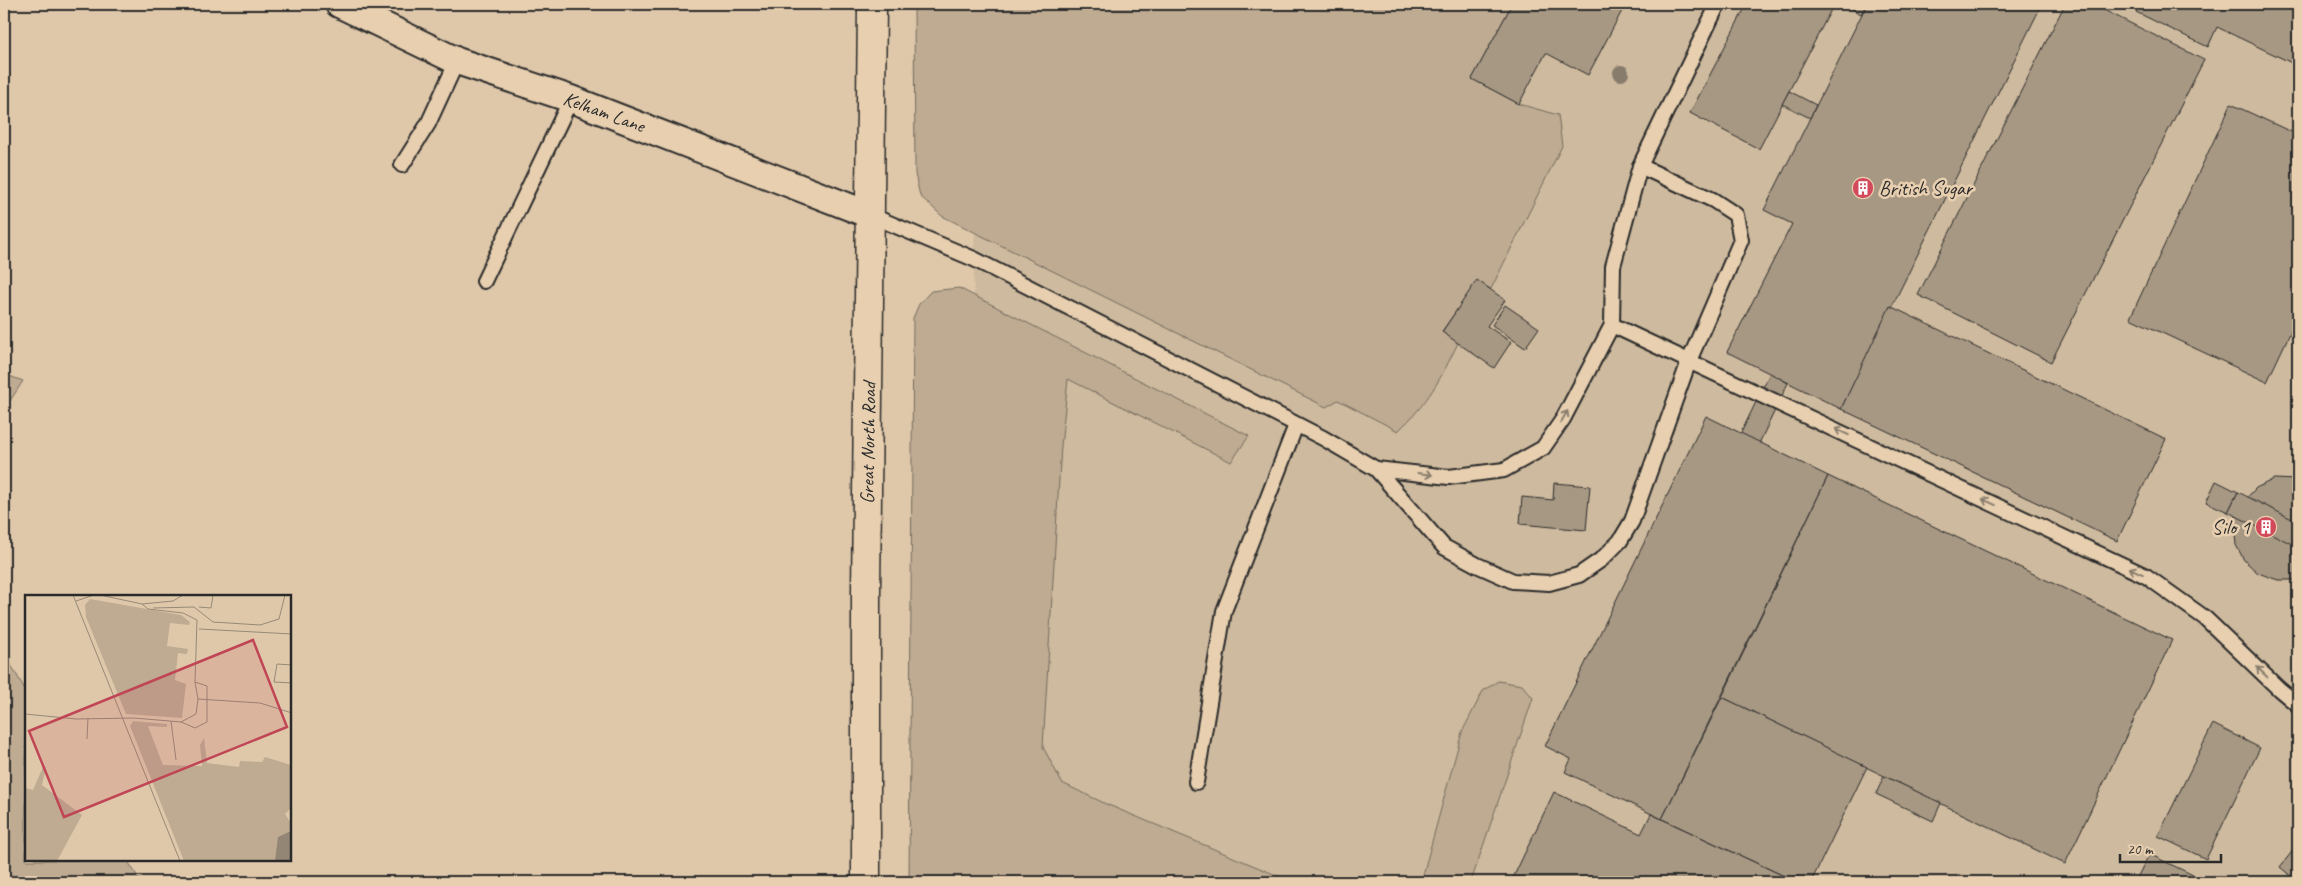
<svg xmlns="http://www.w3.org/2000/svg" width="2302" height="886" font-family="Caveat,sans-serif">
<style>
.built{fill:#ceba9e}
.green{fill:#beab92;stroke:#746b5e}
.building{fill:#a79883;stroke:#2b2b2b}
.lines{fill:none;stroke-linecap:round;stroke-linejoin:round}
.lane-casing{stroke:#2b2b2b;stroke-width:18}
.street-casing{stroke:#2b2b2b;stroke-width:30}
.primary-casing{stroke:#2b2b2b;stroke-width:31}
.lane{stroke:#e7cfaf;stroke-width:14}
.street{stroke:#e7cfaf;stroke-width:26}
.primary{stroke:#e7cfaf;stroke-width:28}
.tree{fill:#887c6c}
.oneway{stroke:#897d6d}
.labels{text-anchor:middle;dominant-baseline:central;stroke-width:5;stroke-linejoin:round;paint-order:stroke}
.street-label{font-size:20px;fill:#2b2b2b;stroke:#e7cfaf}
.poi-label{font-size:20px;fill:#2b2b2b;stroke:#e7cfaf;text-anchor:start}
.inset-road{fill:none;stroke:#978977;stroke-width:1}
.view{fill:#c04656;fill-opacity:0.15;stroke:#c04656;stroke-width:2.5}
.inset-edge{fill:none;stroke:#2b2b2b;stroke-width:2.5}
</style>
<rect width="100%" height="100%" fill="#dfc8aa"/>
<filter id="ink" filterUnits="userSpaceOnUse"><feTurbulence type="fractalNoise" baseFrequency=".02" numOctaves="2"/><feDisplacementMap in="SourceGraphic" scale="10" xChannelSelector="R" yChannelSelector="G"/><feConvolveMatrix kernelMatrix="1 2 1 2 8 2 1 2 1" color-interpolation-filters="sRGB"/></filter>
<g filter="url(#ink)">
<!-- built -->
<polygon class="built" points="980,4 2298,4 2298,882 1161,882 966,797 974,259"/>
<!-- green -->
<g class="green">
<path d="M914 4H1512L1472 79 1519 104 1558 115 1562 146 1491 289 1477 281 1442 331 1458 343C1440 380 1428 403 1398 431L1338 400 1326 407 942 216 920 196 915 174Z"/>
<polygon points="959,288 1249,436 1231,462 1068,379 1061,446 1043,747 1062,783 1106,804 1293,882 909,882 913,318 919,304 931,291"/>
<polygon points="4,374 23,381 4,410"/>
<polygon points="4,653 26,691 26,860 127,860 141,882 4,882"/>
<polygon points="1498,681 1522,685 1533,698 1471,882 1421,882 1462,732 1483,691"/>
</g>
<!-- building -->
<g class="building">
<polygon points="1512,4 1612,4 1623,9 1588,75 1546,53 1519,104 1472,79"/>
<polygon points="1747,4 1834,4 1759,149 1690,113"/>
<polygon points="1842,4 1867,4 1861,14"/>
<polygon points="1867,4 2042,4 1841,409 1727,352 1792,224 1764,210"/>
<polygon points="2065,4 2092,4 2204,60 2051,362 1918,295"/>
<polygon points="2140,4 2298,4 2298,66 2217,27 2208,47 2136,12"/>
<polygon points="1789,91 1816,105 1810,118 1782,104"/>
<polygon points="2231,104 2298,135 2298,316 2267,382 2130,318"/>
<polygon points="1477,280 1505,300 1487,326 1511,342 1494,368 1442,332"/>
<polygon points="1505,305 1539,328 1525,348 1492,325"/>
<polygon points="1890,306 2166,439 2117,541 1841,409"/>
<polygon points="1770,373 1788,383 1696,575 1677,565"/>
<polygon points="1706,416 1828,476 1662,819 1565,772 1571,759 1545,746"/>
<polygon points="1828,476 2172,640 2065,864 1722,697"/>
<polygon points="2274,479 2298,480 2298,580 2278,580 2258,573 2244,560 2236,545 2234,522 2240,505 2256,488"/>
<polygon points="2216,481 2238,492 2228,512 2206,502"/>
<polygon points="1554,483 1590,486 1586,530 1520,524 1522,497 1553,500"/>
<polygon points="2238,492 2298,522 2298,547 2228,512"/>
<polygon points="1722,697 1867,767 1811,882 1797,882 1662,819"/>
<polygon points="2213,724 2260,748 2206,859 2158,836"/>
<polygon points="1884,776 1941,803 1933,821 1876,794"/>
<polygon points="1554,792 1641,834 1651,814 1797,882 1511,882"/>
<polygon points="2298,844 2298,882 2280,867"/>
<polygon points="2149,854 2195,876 2192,882 2135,882"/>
</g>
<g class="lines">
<!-- lane casing -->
<g class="lane-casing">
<g id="lane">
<polyline points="402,165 428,124 457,61"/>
<polyline points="1640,166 1613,266 1612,325 2146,576 2205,618 2279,689 2298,705"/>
<polyline points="870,215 974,259 1323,438 1376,469 1444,547 1477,565 1513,581 1549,583 1579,575 1602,559 1620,541 1632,521 1689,361 1741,240 1736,215 1713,200 1640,166 1718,4"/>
<polyline points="484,281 571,99"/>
<polyline points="1376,469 1449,477 1504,470 1543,448 1563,419 1612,325"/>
<polyline points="1196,782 1224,611 1296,425"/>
</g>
</g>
<!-- street casing -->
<g class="street-casing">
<polyline id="street" points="339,4 457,61 571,99 870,215"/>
</g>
<!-- primary casing -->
<g class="primary-casing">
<polyline id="primary" points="866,882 866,593 872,4"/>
</g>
<!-- lane -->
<use href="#lane" class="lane"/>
<!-- street -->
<use href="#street" class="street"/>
<!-- primary -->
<use href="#primary" class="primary"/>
</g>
<!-- trees -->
<circle class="tree" cx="1621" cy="73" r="8"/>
<!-- one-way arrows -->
<defs><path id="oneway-shaft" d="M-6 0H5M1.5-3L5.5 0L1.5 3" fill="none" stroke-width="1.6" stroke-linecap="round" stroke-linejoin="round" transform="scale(1.25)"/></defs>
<g class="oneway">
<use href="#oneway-shaft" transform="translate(1564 417) rotate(-60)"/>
<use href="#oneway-shaft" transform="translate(1842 432) rotate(-155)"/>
<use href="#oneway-shaft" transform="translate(1425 474) rotate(7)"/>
<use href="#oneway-shaft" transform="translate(1989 502) rotate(-155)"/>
<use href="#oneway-shaft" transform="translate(2136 571) rotate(-155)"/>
<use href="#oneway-shaft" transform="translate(2262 672) rotate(-136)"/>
</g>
</g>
<!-- icons -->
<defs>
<g id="building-disc" transform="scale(1.125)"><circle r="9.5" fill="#d1495b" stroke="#e7cfaf"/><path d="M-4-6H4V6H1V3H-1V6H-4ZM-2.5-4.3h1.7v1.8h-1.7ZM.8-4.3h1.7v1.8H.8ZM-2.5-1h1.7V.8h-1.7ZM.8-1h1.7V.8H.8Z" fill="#fff"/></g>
</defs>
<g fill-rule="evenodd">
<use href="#building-disc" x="1863" y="188"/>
<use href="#building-disc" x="2266" y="527"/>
</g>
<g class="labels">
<!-- street labels -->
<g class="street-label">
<text transform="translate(604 112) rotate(20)">Kelham Lane</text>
<text transform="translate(868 443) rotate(-89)">Great North Road</text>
</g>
<!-- poi labels -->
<g class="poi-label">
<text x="1879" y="188">British Sugar</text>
<text x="2250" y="527" text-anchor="end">Silo 1</text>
</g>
</g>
<!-- overview -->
<g transform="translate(25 595)">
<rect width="266" height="266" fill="#dfc8aa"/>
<path d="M65 4 156 20 165 27 164 30 145 28 142 51 163 54 162 59 153 58 150 85 161 89 157 123 101 119 61 22 60 10ZM108 126 142 129V132L123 131 138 170 177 171 175 150 179 143 182 168 214 172 215 166 237 167 240 162 266 170V213L260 219 266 228V266H159L105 131ZM18 172H21L17 190 57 220 32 266H0V193L8 195Z" fill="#beab92"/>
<path d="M266 236V266H250L253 242Z" fill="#948674"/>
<path class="inset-road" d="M48 0 155 266M51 6 69 0M117 9 148 6 158 0M174 12 186 13 188 0M128 13 169 12 188 27 235 30 254 24 260 0M174 34 267 39M267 70 252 69 249 87 267 88M170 87 173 104 235 108 267 118M0 119 51 124 109 123 156 127 170 133 182 127V91L170 87 172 25 158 18 123 14 117 9 75 0M146 126 151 165M156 127 171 119 173 104M62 144 63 123"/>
<path class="view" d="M228 45 262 132 39 222 4 136Z"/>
<rect width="266" height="266" class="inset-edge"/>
</g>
<!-- margin -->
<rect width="2302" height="886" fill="none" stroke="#e7cfaf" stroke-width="20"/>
<rect x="10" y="10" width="2282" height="866" fill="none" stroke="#2b2b2b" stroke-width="2" filter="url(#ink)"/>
<!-- scale -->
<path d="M2120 854v8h101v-8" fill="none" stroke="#2b2b2b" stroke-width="2.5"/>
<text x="2127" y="854" font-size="15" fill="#2b2b2b" stroke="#e7cfaf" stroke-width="4" paint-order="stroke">20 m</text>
</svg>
